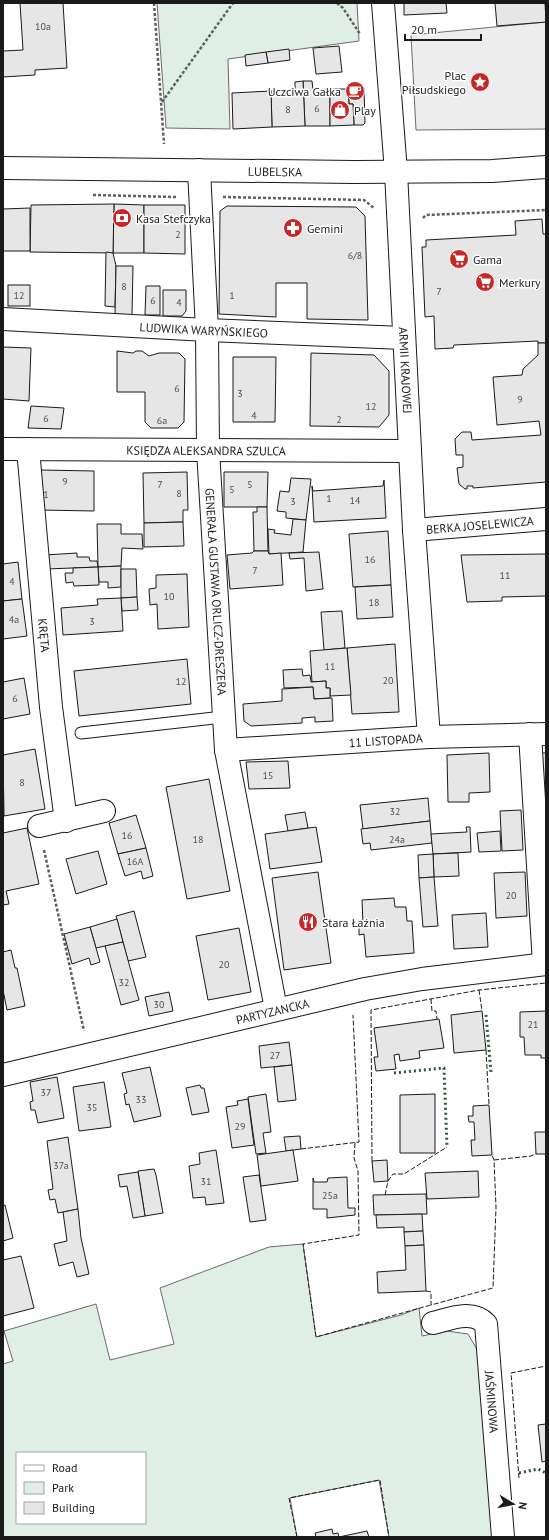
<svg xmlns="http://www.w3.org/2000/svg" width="549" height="1540" font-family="'PT Sans',sans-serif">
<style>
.green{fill:#e0efe3;stroke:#6a6a6a;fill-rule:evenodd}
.parking{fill:#ededed;stroke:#6a6a6a}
.building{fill:#e6e6e6;stroke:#1a1a1a}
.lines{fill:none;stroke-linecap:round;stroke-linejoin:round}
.service-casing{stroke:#1a1a1a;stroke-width:13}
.minor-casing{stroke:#1a1a1a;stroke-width:24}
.secondary-casing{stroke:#1a1a1a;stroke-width:24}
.path{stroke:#5f5f5f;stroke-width:2.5;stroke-dasharray:3 2;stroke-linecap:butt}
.service{stroke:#fff;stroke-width:11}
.minor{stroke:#fff;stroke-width:22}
.secondary{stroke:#fff;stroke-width:22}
.hedge{stroke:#2b5a34;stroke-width:3;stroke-dasharray:2 3;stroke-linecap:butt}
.fence{stroke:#1a1a1a;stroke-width:1;stroke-dasharray:5 2;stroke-linecap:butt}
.labels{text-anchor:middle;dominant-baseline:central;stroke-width:3;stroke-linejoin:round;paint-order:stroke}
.number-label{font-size:10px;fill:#4d4d4d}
.poi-label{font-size:12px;fill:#1a1a1a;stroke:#fff;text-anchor:start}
.street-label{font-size:12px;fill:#1a1a1a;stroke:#fff}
</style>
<rect width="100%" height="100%" fill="#fff"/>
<!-- green -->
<g class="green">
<polygon points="157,3 357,3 359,41 228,59 230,129 166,128"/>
<path d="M303 1244 316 1337 401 1315 419 1308 422 1336 447 1331 468 1334 479 1353 495 1537H389L379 1480 290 1498 297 1537H3V1364L13 1361 4 1331 96 1304 110 1360 174 1344 160 1288 269 1247ZM17 1453H145V1523H17Z"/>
</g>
<!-- parking -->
<polygon class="parking" points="546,22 546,129 416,130 411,35"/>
<!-- building -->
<g class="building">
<polygon points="20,3 63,3 67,68 35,70 35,75 3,77 3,51 23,50"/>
<polygon points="404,3 446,3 447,13 404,15"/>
<polygon points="495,3 545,3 546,22 497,26"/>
<polygon points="339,46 342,72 316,74 313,48"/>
<polygon points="289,49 290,60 268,63 266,52"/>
<polygon points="266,52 268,63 246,66 245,55"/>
<polygon points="303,81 312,81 313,90 330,89 330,126 305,126"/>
<polygon points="303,81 305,126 272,127 271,91 295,91 295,82"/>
<polygon points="364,88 365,123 363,125 354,125 353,104 349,104 348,89"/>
<polygon points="330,89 348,89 349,104 353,104 354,125 330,126"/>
<polygon points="271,91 272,127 233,129 232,93"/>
<polygon points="114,204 144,205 144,253 113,253"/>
<polygon points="114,204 113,253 30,252 31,205"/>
<polygon points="144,205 185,205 185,254 144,253"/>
<polygon points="227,206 356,207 365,216 368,320 307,319 307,283 276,283 276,317 219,314 220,211"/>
<polygon points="30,208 30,251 3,251 3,209"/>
<polygon points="542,219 543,234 546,234 546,343 538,343 538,341 454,345 453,348 435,349 434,316 425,317 422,247 426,247 426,240 516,235 515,221"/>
<polygon points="106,252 113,253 116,266 115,307 105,306"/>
<polygon points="116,266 133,266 132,315 115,315"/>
<rect x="8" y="285" width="22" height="21"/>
<polygon points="146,286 160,286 160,315 145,315"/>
<polygon points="163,290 186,290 186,311 182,316 163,316"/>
<polygon points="538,343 546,343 546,482 473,488 473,486 467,486 467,489 465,489 459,484 457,468 463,467 463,455 456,455 455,439 462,432 471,432 472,440 541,435 539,421 497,425 493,377 522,375 523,369 538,355"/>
<polygon points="3,347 31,348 29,401 3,399"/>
<polygon points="117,351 133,353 136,351 142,351 149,356 159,353 179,353 185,359 184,422 178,428 151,428 145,422 145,392 117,392"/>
<polygon points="311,353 374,355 389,371 389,415 379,427 310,426"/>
<polygon points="233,357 276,357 275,422 233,422"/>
<polygon points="31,406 64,408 61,429 28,428"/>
<polygon points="41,470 94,471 94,511 40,510"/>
<polygon points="187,472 188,510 183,510 183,522 144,523 143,473"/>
<polygon points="224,472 268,472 267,507 224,507"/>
<polygon points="291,478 311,479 306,520 286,518 286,512 277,511 280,491 289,492"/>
<polygon points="384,480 386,518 314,522 312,486 313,491 383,486"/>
<polygon points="257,507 267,507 268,551 254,551 253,512 257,512"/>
<polygon points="293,519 306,520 303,552 269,554 268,529 275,530 274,533 291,535"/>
<polygon points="183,522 184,546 144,547 144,523"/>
<polygon points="97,524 121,524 121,534 142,534 143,549 122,548 121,566 98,567"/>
<polygon points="388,531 391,585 353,587 349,534"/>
<polygon points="254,551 268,551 269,554 281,553 283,585 230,589 227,555 252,553"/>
<polygon points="319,552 323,589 306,591 304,558 290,559 289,553"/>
<polygon points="77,553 77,557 89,557 90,561 97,561 98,567 46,569 45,555"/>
<polygon points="546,554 546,596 502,597 502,601 467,602 461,555"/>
<polygon points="18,562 22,599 3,601 3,564"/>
<polygon points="121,566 121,587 108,588 108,582 99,582 98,567"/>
<polygon points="98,567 99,585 74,586 73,582 66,583 65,573 73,573 73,568"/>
<polygon points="121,569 136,569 137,597 121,598"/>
<polygon points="187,574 189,627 158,629 157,604 150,605 149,589 156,588 156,575"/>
<polygon points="391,585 393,617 357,619 355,587"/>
<polygon points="137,597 138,610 122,611 121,598"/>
<polygon points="121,598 123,631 63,635 61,608 98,605 97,599"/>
<polygon points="22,599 27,636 3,639 3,601"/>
<polygon points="342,611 345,648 324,650 321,612"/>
<polygon points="395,644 399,712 352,714 347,648"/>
<polygon points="347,648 351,695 330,696 330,688 326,688 326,681 312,682 310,651"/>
<polygon points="187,659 191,704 79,716 74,671"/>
<polygon points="302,669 303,676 310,675 311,682 326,681 326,688 330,688 330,698 314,699 313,687 284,688 283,670"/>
<polygon points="24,678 30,714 3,719 3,682"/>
<polygon points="313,687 314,699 332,698 333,721 315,722 315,717 302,718 302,723 251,726 244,721 243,704 282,701 282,689"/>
<polygon points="35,749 45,809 4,816 3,755"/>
<polygon points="489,753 490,792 469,793 469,802 448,802 447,755"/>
<rect x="542" y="753" width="4" height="36"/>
<polygon points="288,761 290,788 249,789 246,762"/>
<polygon points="209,779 230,891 187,899 166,787"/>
<polygon points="428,798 430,821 363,829 360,805"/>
<polygon points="521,810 523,850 502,851 500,811"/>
<polygon points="305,812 308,828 288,831 285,815"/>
<polygon points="136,815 146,848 118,854 109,823"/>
<polygon points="430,821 432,843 371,850 370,843 363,844 361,829"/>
<polygon points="316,827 322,862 270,869 265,834"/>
<polygon points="466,827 470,827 471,852 433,854 431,834 467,832"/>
<polygon points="27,828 39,884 6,891 9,904 3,905 3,833"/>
<polygon points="500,831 501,851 479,852 477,833"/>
<polygon points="146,848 153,876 143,879 141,871 125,876 118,854"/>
<polygon points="98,851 107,884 76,894 66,859"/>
<polygon points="458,853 459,876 434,877 433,854"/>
<polygon points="433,854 434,877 419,878 418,855"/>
<polygon points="318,872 331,963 284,970 272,878"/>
<polygon points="525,872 527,916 496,918 494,873"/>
<polygon points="434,877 438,926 423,927 419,878"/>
<polygon points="394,898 395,907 406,907 407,921 412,921 414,953 366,957 364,934 359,935 359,925 363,924 362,900"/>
<polygon points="134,911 146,957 128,961 116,916"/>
<polygon points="486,913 488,947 454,949 452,915"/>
<polygon points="117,919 123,942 96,948 90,927"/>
<polygon points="90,927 100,962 91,965 89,958 72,964 64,934"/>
<polygon points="239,928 251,992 208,1000 196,936"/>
<polygon points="123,942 139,1000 121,1005 105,946"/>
<polygon points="11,950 15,968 17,968 25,1006 7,1010 3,990 3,952"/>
<polygon points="169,992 173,1011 149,1016 145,997"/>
<polygon points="482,1011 486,1050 454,1053 451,1015"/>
<polygon points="546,1011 546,1058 541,1058 541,1055 525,1055 524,1037 520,1037 520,1012"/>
<polygon points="439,1019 444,1048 419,1051 420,1058 400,1061 399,1054 394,1055 396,1069 376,1071 374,1057 378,1057 374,1028"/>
<polygon points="289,1042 292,1065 261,1068 259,1046"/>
<polygon points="292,1065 296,1100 278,1102 274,1067"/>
<polygon points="150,1067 161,1116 134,1122 129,1104 126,1105 124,1094 127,1093 122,1073"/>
<polygon points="57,1077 64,1118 38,1123 35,1110 31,1110 30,1102 33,1101 30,1082"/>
<polygon points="104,1082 111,1127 79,1131 73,1087"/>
<polygon points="200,1085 201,1088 204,1088 209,1112 192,1115 186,1088"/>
<polygon points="266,1094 271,1132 263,1133 266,1153 256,1154 248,1097"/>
<polygon points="435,1094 435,1153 400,1153 400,1095"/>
<polygon points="248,1099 254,1145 232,1148 226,1107 238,1105 237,1101"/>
<polygon points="489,1105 492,1155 472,1156 471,1140 475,1140 474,1122 469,1122 468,1116 473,1116 473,1106"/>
<polygon points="535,1132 546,1132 546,1154 536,1154"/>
<polygon points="300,1136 301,1149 286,1151 284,1137"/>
<polygon points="68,1137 78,1209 58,1213 55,1199 50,1200 48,1190 53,1189 47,1141"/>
<polygon points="216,1150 224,1203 206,1205 205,1197 193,1198 189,1166 200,1164 199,1153"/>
<polygon points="293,1150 298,1181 261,1186 257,1155"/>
<polygon points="387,1160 388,1181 374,1182 372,1161"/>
<polygon points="154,1169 156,1175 163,1213 145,1216 138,1171"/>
<polygon points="478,1171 479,1197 427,1199 425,1173"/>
<polygon points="138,1172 145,1216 133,1218 127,1186 120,1187 118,1175"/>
<polygon points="259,1175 266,1220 250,1222 243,1177"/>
<polygon points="347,1177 348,1208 355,1208 355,1215 327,1218 327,1209 313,1209 313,1178 314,1182 327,1182 328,1178"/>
<polygon points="426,1194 427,1214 374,1215 373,1195"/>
<polygon points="5,1205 13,1238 3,1241 3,1206"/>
<polygon points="78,1209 81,1238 89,1274 77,1277 73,1262 59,1266 54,1244 67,1241 63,1212"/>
<polygon points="422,1214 423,1231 404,1232 404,1227 377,1228 376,1215"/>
<polygon points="423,1231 424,1245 405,1246 404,1232"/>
<polygon points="424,1245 426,1291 378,1293 377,1272 406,1270 405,1246"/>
<polygon points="21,1256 34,1308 3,1316 3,1260"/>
<polygon points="546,1424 546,1461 542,1462 538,1425"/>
<polygon points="332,1529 333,1534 338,1533 339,1537 367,1531 369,1537 316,1537 315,1533"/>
</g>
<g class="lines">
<!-- service casing -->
<g class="service-casing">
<polyline id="service" points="81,733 223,717"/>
</g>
<!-- minor casing -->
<g class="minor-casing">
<g id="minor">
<path id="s1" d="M383 3 396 172 414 530 429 737"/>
<path id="s2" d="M199 170 207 330 208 450 226 750 276 1009"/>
<path id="s3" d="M3 319 207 330 404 338"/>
<path id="s4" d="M3 449 410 451"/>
<path id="s5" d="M28 449 51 707 66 821"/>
<path id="s6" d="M414 530 546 519"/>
<polyline points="530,734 544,964"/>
<path id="s7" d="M226 750 429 737 546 734"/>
<polyline points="39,826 104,811"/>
<path id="s8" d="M3 1075 365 989 422 979 546 964"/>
<path id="s9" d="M433 1323C450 1319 472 1309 486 1324L503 1537"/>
</g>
</g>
<!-- secondary casing -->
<g class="secondary-casing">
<g id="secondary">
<path id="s10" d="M3 168 354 172 492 171 546 167"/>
</g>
</g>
<!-- path -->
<g class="path">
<polyline points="154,3 164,144"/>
<polyline points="337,3 343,8 360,34"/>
<polyline points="162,102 233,3"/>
<polyline points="93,195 176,197"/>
<polyline points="223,197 364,200 374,208"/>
<polyline points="423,218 426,215 546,210"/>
<polyline points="44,850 84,1031"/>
</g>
<!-- service -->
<use href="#service" class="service"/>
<!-- minor -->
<use href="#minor" class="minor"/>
<!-- secondary -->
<use href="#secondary" class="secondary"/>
<!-- hedge -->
<g class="hedge">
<polyline points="486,1015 491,1072"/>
<polyline points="394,1073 444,1068 447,1147"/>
<polyline points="519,1473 538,1469 546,1473"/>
</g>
<!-- fence -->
<g class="fence">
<polyline points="479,990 482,1011"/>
<polyline points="431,999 432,1011 436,1011 437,1019"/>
<polyline points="486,1050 489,1105"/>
<polyline points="355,1143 354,1158 358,1171 359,1235 303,1244 316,1337 431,1305"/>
<polyline points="301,1149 359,1142 353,1015"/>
<polyline points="494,1160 531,1156 536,1154"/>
<polyline points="372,1161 371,1010 479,990 546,983"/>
<polyline points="385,1195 388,1181 393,1174 404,1174 447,1147"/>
<polyline points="426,1291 431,1292 431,1305 493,1288 496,1207 494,1160 492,1155"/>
<polyline points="519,1478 511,1373 546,1366"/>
<polyline points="297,1537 289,1498 380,1480 389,1537"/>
</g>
</g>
<!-- icons -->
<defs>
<g id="sight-disc" transform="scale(1)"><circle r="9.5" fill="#c62828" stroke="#fff"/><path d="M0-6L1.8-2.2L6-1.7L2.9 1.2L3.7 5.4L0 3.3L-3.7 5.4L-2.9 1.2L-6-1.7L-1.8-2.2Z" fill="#fff"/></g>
<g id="cafe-disc" transform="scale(1)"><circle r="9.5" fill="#c62828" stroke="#fff"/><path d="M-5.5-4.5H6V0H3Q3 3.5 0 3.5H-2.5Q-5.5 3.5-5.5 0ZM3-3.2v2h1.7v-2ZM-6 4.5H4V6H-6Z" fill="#fff"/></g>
<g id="shop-disc" transform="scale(1)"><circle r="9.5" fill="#c62828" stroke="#fff"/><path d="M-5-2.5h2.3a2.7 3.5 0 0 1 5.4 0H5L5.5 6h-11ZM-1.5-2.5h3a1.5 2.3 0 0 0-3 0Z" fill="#fff"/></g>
<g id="bank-disc" transform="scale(1)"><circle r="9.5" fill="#c62828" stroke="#fff"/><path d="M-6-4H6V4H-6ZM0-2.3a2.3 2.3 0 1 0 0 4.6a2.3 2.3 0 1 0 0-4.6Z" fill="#fff"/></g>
<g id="pharmacy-disc" transform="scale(1)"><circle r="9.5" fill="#c62828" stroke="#fff"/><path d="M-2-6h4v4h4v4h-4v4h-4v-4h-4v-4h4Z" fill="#fff"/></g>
<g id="supermarket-disc" transform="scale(1)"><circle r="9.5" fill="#c62828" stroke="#fff"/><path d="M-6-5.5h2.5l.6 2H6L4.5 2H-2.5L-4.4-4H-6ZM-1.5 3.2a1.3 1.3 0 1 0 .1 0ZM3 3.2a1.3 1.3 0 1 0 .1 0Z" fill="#fff"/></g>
<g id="restaurant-disc" transform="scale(1)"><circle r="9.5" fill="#c62828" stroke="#fff"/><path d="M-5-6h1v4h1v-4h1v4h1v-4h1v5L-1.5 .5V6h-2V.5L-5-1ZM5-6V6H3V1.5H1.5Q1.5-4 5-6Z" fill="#fff"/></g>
</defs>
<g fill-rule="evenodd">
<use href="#sight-disc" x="480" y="82"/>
<use href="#cafe-disc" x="355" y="91"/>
<use href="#shop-disc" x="340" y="110"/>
<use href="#bank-disc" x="122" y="218"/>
<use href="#pharmacy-disc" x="293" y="228"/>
<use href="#supermarket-disc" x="459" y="259"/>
<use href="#supermarket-disc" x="485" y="282"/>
<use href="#restaurant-disc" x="308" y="922"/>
</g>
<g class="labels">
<!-- number labels -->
<g class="number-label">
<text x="43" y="26">10a</text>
<text x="317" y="108">6</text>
<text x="288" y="109">8</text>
<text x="178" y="234">2</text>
<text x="355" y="255">6/8</text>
<text x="124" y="286">8</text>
<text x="439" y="291">7</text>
<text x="19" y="295">12</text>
<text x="232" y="295">1</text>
<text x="153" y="300">6</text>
<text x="179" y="302">4</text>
<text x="177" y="388">6</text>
<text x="240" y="393">3</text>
<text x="520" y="399">9</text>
<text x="371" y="406">12</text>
<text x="254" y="415">4</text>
<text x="46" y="418">6</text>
<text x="339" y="419">2</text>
<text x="162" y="420">6a</text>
<text x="65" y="481">9</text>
<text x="160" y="484">7</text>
<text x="250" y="484">5</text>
<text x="232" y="489">5</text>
<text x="179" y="493">8</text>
<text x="46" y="494">1</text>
<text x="329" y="498">1</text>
<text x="355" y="500">14</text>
<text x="293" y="501">3</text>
<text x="370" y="559">16</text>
<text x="255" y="570">7</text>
<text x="505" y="575">11</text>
<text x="12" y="581">4</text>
<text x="169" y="596">10</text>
<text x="374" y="602">18</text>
<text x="14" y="619">4a</text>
<text x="92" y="621">3</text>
<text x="330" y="666">11</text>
<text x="388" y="680">20</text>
<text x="181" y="681">12</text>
<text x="15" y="698">6</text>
<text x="268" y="775">15</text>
<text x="22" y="782">8</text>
<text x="395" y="811">32</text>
<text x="127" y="835">16</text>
<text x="198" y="839">18</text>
<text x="397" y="839">24a</text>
<text x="135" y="861">16A</text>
<text x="511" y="895">20</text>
<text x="224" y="964">20</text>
<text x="124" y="982">32</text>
<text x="159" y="1004">30</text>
<text x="533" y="1024">21</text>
<text x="275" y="1055">27</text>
<text x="46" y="1092">37</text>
<text x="141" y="1099">33</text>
<text x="92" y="1107">35</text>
<text x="240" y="1126">29</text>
<text x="61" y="1165">37a</text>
<text x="206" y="1181">31</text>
<text x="330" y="1195">25a</text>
</g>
<!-- poi labels -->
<g class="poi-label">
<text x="466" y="75" text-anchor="end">Plac<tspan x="466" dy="14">Piłsudskiego</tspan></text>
<text x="341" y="91" text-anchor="end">Uczciwa Gałka</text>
<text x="354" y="110">Play</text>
<text x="136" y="218">Kasa Stefczyka</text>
<text x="307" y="228">Gemini</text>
<text x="473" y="259">Gama</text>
<text x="499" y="282">Merkury</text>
<text x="322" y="922">Stara Łaźnia</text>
</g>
<!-- street labels -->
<g class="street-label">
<text stroke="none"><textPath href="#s10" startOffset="272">LUBELSKA</textPath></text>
<text stroke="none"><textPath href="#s3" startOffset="201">LUDWIKA WARYŃSKIEGO</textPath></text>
<text stroke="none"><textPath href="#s1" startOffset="368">ARMII KRAJOWEJ</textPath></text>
<text stroke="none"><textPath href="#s4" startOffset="203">KSIĘDZA ALEKSANDRA SZULCA</textPath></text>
<text stroke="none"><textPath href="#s6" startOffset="66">BERKA JOSELEWICZA</textPath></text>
<text stroke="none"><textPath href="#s2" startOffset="422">GENERAŁA GUSTAWA ORLICZ-DRESZERA</textPath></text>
<text stroke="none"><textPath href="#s5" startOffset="187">KRĘTA</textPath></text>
<text stroke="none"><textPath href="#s7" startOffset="160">11 LISTOPADA</textPath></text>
<text stroke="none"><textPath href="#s8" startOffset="277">PARTYZANCKA</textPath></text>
<text stroke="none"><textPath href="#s9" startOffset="134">JAŚMINOWA</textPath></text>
</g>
</g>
<!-- border -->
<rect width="549" height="1540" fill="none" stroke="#1a1a1a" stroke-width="8"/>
<!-- legend -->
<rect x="16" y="1452" width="130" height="72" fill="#ffffff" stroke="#a3a3a3"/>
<rect x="24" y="1465" width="20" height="6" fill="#ffffff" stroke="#a3a3a3"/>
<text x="52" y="1472" font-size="12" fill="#1a1a1a">Road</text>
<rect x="24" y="1482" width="20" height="12" fill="#e0efe3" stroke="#a3a3a3"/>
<text x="52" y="1492" font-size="12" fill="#1a1a1a">Park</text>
<rect x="24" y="1502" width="20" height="12" fill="#e6e6e6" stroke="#a3a3a3"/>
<text x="52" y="1512" font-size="12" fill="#1a1a1a">Building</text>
<!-- north arrow -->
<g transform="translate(513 1504) rotate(100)" stroke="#ffffff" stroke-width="3" paint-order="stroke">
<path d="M0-3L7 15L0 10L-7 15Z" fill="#1a1a1a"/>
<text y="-6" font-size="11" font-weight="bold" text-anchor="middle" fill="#1a1a1a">N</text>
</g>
<!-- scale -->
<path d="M405 34v6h76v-6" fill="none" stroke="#1a1a1a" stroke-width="2"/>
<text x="411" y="34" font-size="12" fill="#1a1a1a" stroke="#ffffff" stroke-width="3" paint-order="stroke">20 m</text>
</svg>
